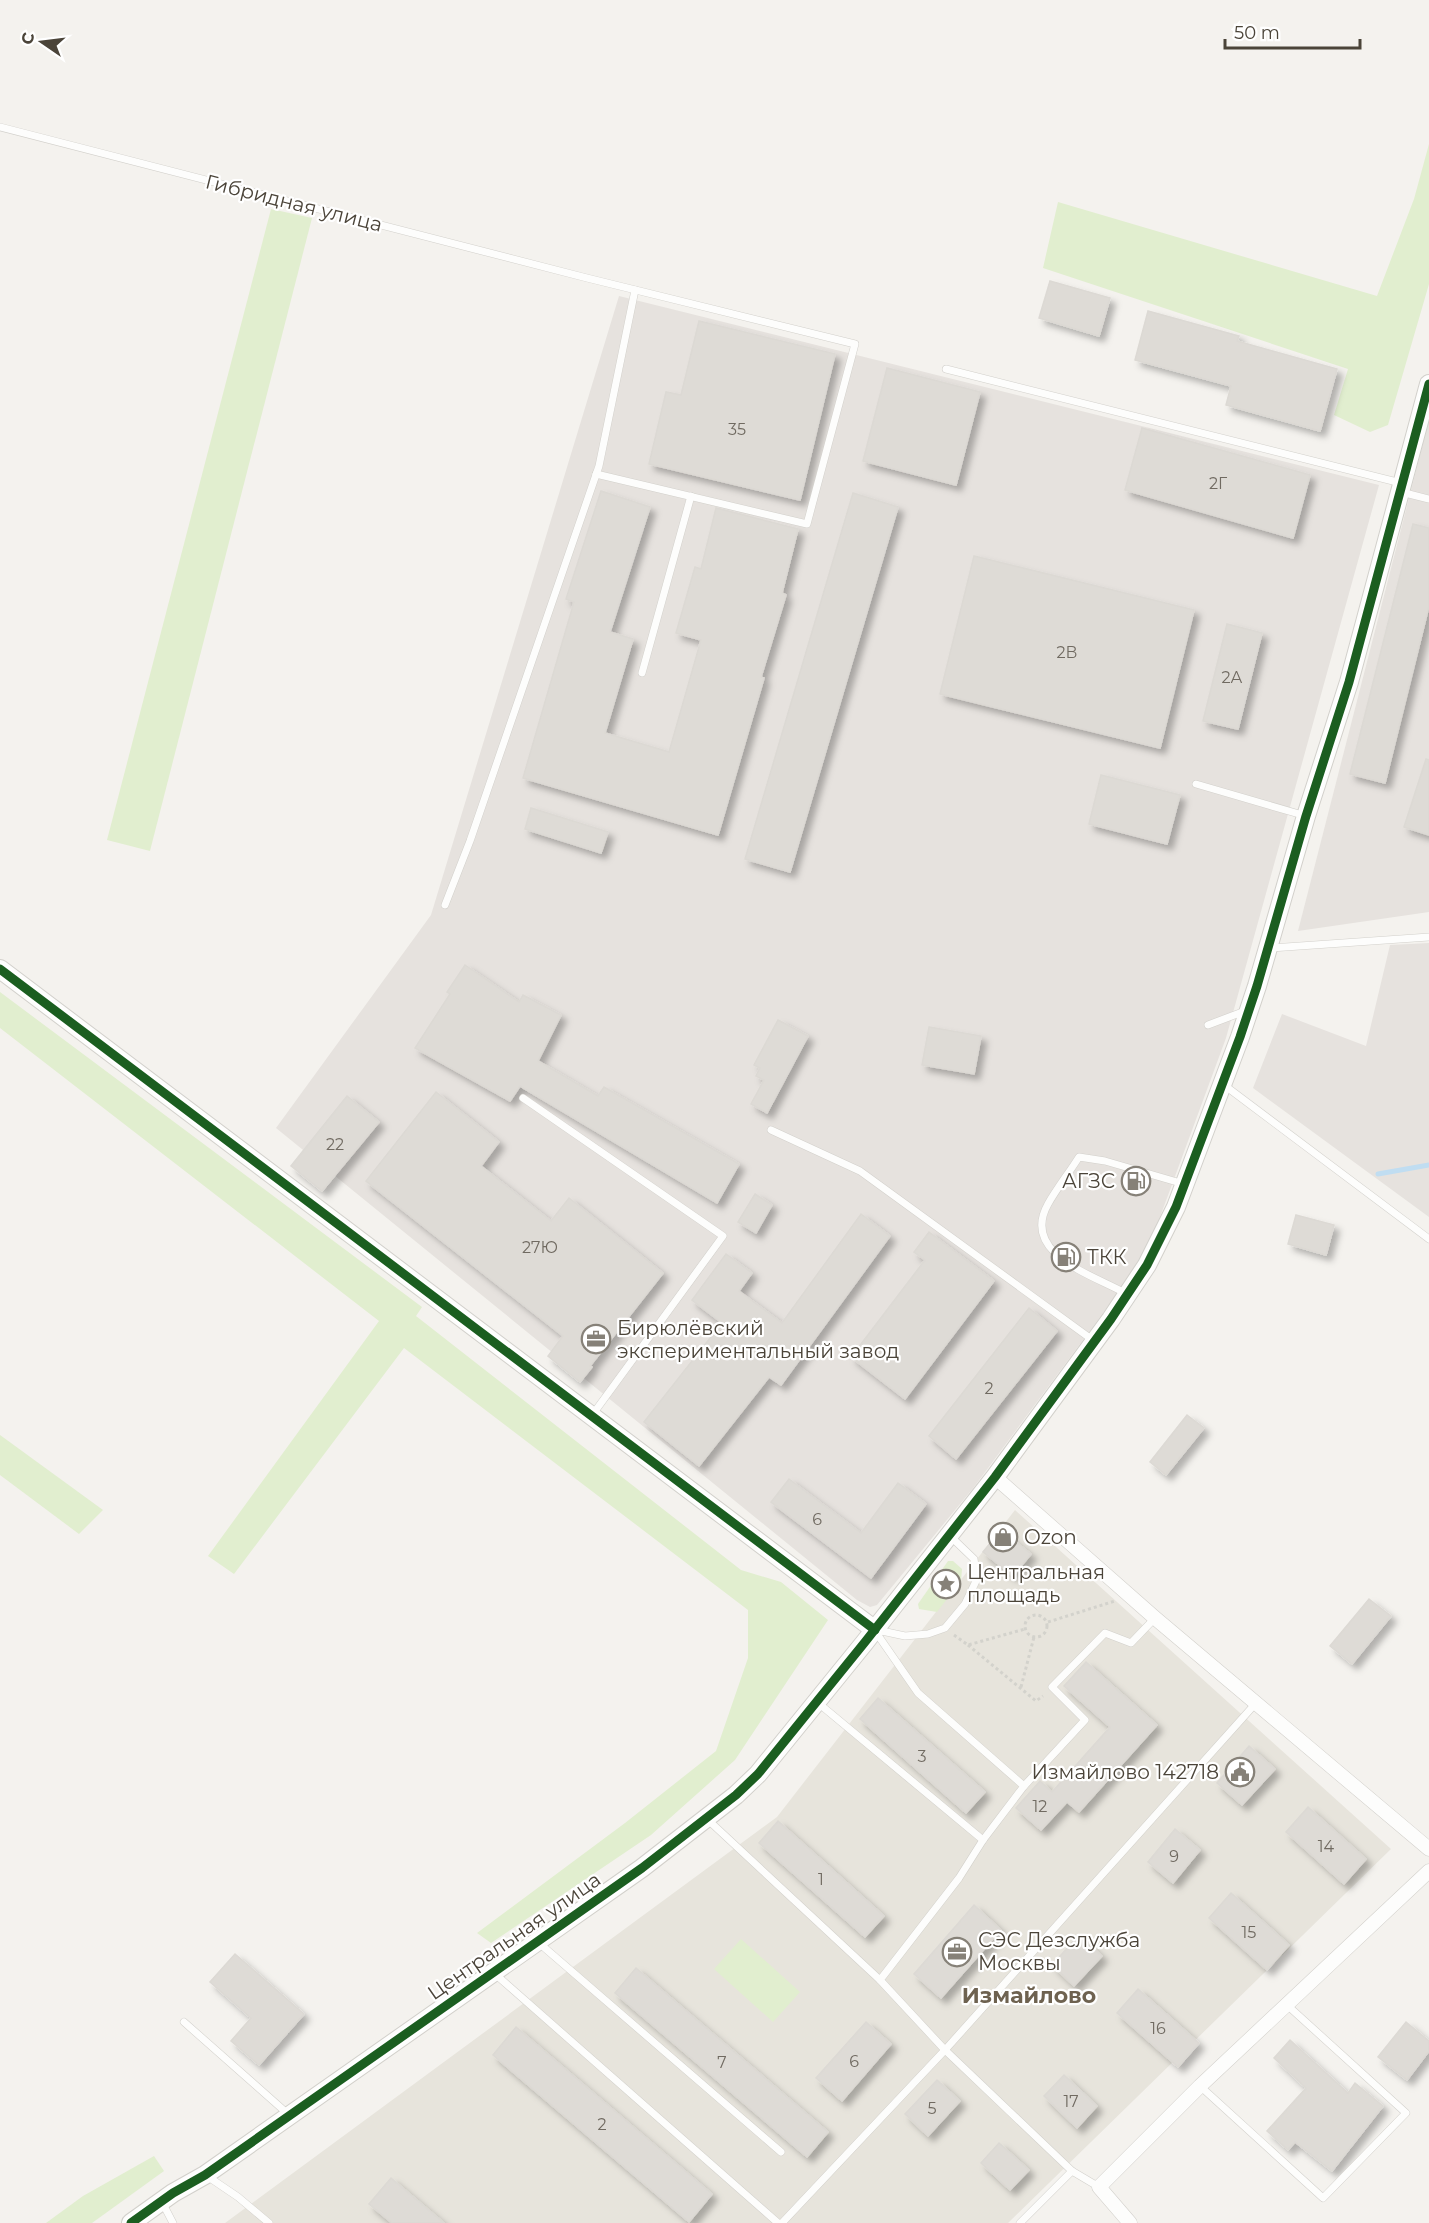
<svg xmlns="http://www.w3.org/2000/svg" width="1429" height="2223" font-family="Montserrat,sans-serif">
<style>
.residential{fill:#e7e4dc}
.industrial{fill:#e6e2de}
.green{fill:#e1eecf}
.lines{fill:none;stroke-linecap:round;stroke-linejoin:round}
.stream{stroke:#c0ddf1;stroke-width:5}
.building{fill:#dedbd6;stroke:#dcd9d4;stroke-width:1.5;filter:url(#shadow)}
.service-casing{stroke:#d2d0cb;stroke-width:8}
.minor-casing{stroke:#d2d0cb;stroke-width:15}
.tertiary-casing{stroke:#d2d0cb;stroke-width:20}
.path{stroke:#d3d2cc;stroke-width:3;stroke-dasharray:3 3;stroke-linecap:butt}
.service{stroke:#fdfdfc;stroke-width:7}
.minor{stroke:#fdfdfc;stroke-width:14}
.tertiary{stroke:#fdfdfc;stroke-width:18}
.cycleway-casing{stroke:#fff;stroke-width:13}
.cycleway{stroke:#1b5e20;stroke-width:9}
.labels{text-anchor:middle;dominant-baseline:central;stroke-width:4.5;stroke-linejoin:round;paint-order:stroke}
.number-label{font-size:16px;fill:#706a61}
.street-label{font-size:20px;fill:#4b4439;stroke:#fff}
.poi-label{font-size:20px;fill:#4b4439;stroke:#fff;text-anchor:start}
.quarter-label{font-size:22px;font-weight:bold;fill:#6e6250;stroke:#fff}
</style>
<defs>
<filter id="shadow"><feDropShadow dx="5.5" dy="5.5" stdDeviation="3" flood-color="#0004"/></filter>
</defs>
<rect width="100%" height="100%" fill="#f4f2ee"/>
<!-- residential -->
<polygon class="residential" points="1015,1510 1391,1849 1008,2223 225,2223 777,1817"/>
<!-- industrial -->
<g class="industrial">
<polygon points="619,296 1379,485 1226,1038 1146,1255 974,1487 877,1605 870,1607 857,1600 276,1128 431,915"/>
<polygon points="1429,420 1429,912 1298,931"/>
<polygon points="1429,943 1429,1217 1253,1088 1282,1014 1366,1046 1390,945"/>
</g>
<!-- green -->
<g class="green">
<polygon points="1429,144 1429,284 1388,425 1370,432 1334,415 1348,369 1043,268 1058,202 1377,296 1414,199"/>
<polygon points="271,209 312,218 150,851 107,840"/>
<polygon points="0,992 422,1307 416,1316 741,1570 781,1582 828,1620 735,1760 651,1835 491,1943 477,1933 625,1823 716,1751 748,1658 748,1610 404,1348 234,1574 208,1556 379,1321 0,1028"/>
<polygon points="0,1435 103,1510 79,1534 0,1475"/>
<polygon points="948,1561 953,1561 962,1569 961,1581 937,1612 919,1609 918,1604"/>
<polygon points="741,1939 800,1992 773,2022 714,1969"/>
<polygon points="154,2156 164,2171 92,2223 46,2223 83,2196"/>
</g>
<g class="lines">
<!-- stream -->
<polyline class="stream" points="1378,1174 1429,1165"/>
</g>
<!-- building -->
<g class="building">
<polygon points="1050,281 1110,298 1099,336 1039,318"/>
<polygon points="1148,311 1239,336 1237,341 1337,369 1320,431 1226,405 1231,386 1135,360"/>
<polygon points="699,321 835,354 800,500 649,464 666,392 681,395"/>
<polygon points="887,368 980,392 956,485 863,461"/>
<polygon points="1142,428 1310,475 1293,538 1125,490"/>
<polygon points="601,491 650,507 610,632 633,639 605,733 669,752 701,640 676,633 695,567 701,569 716,508 798,529 782,593 786,595 761,677 764,678 718,835 523,778 574,602 566,599"/>
<polygon points="853,493 898,507 790,872 745,859"/>
<polygon points="1413,524 1429,528 1429,606 1385,783 1350,774"/>
<polygon points="974,556 1194,610 1160,748 940,694"/>
<polygon points="1227,624 1262,633 1238,729 1203,721"/>
<polygon points="1426,759 1429,760 1429,835 1404,827"/>
<polygon points="1101,775 1180,795 1167,844 1089,824"/>
<polygon points="531,808 608,832 601,853 525,829"/>
<polygon points="465,965 519,1002 523,995 561,1015 538,1061 598,1096 604,1087 739,1164 717,1203 520,1086 510,1101 415,1048 450,994 447,992"/>
<polygon points="778,1020 808,1036 767,1113 751,1104 764,1080 756,1076 760,1068 754,1065"/>
<polygon points="929,1027 981,1036 974,1074 922,1065"/>
<polygon points="436,1092 499,1142 481,1166 551,1221 569,1198 663,1273 590,1366 592,1367 580,1382 548,1356 563,1336 366,1181"/>
<polygon points="347,1096 379,1122 322,1191 291,1166"/>
<polygon points="755,1194 772,1205 756,1233 738,1222"/>
<polygon points="861,1214 890,1236 781,1385 769,1377 699,1466 644,1422 722,1323 692,1300 726,1254 752,1273 739,1291 782,1323"/>
<polygon points="1296,1215 1334,1225 1326,1255 1288,1244"/>
<polygon points="929,1232 994,1281 905,1399 851,1357 925,1260 914,1252"/>
<polygon points="1029,1308 1057,1331 956,1459 929,1436"/>
<polygon points="1187,1415 1204,1428 1166,1475 1150,1462"/>
<polygon points="789,1479 861,1533 898,1483 926,1504 871,1578 771,1502"/>
<polygon points="1001,1530 1031,1554 1013,1576 983,1552"/>
<polygon points="1369,1599 1391,1616 1352,1664 1330,1646"/>
<polygon points="1086,1662 1157,1725 1079,1812 1067,1802 1041,1830 1016,1808 1040,1781 1052,1792 1110,1727 1064,1686"/>
<polygon points="878,1698 985,1792 966,1813 860,1719"/>
<polygon points="1249,1746 1275,1769 1242,1805 1217,1783"/>
<polygon points="1308,1807 1366,1859 1344,1884 1286,1832"/>
<polygon points="778,1821 884,1916 865,1937 759,1843"/>
<polygon points="1175,1829 1200,1850 1173,1883 1148,1862"/>
<polygon points="1231,1893 1289,1945 1267,1970 1209,1918"/>
<polygon points="974,1905 1001,1930 941,1998 914,1974"/>
<polygon points="1079,1935 1102,1956 1074,1986 1052,1965"/>
<polygon points="235,1954 304,2014 259,2065 231,2041 251,2018 210,1982"/>
<polygon points="636,1968 828,2132 807,2157 615,1993"/>
<polygon points="1138,1989 1199,2043 1178,2067 1117,2013"/>
<polygon points="866,2022 891,2044 842,2101 816,2078"/>
<polygon points="1406,2022 1429,2041 1429,2051 1407,2080 1378,2057"/>
<polygon points="516,2027 712,2194 689,2222 493,2055"/>
<polygon points="1290,2040 1348,2093 1355,2083 1383,2106 1332,2171 1295,2142 1288,2150 1267,2131 1306,2088 1274,2058"/>
<polygon points="1064,2075 1097,2106 1077,2128 1044,2096"/>
<polygon points="937,2080 960,2101 928,2136 905,2114"/>
<polygon points="999,2143 1029,2170 1010,2190 981,2163"/>
<polygon points="391,2178 444,2223 392,2223 369,2204"/>
</g>
<g class="lines">
<!-- service casing -->
<g class="service-casing">
<g id="service">
<polyline points="0,127 587,278 855,344 807,524 596,474"/>
<polyline points="946,369 1401,483"/>
<polyline points="1401,492 1429,499"/>
<polyline points="642,673 691,496"/>
<polyline points="1196,784 1306,816"/>
<polyline points="445,905 470,841 599,466 635,290"/>
<polyline points="1271,948 1429,937"/>
<polyline points="1208,1025 1245,1011"/>
<polyline points="1224,1085 1429,1239"/>
<polyline points="523,1098 723,1236 593,1414"/>
<polyline points="771,1130 860,1171 1094,1341"/>
<path d="M1125 1293C1093 1275 1020 1254 1048 1204 1057 1188 1069 1173 1079 1157L1105 1161 1184 1184"/>
<polyline points="877,1630 905,1636 928,1634 945,1628 965,1604 977,1579 974,1559 949,1535"/>
<polyline points="875,1631 918,1693 1024,1786 983,1840 959,1878 880,1980 945,2050 1072,2171"/>
<polyline points="817,1702 983,1840"/>
<polyline points="1024,1786 1085,1720 1052,1687 1105,1633 1131,1643 1155,1618"/>
<polyline points="707,1819 880,1980"/>
<polyline points="539,1943 781,2152"/>
<polyline points="495,1974 778,2223"/>
<polyline points="184,2022 288,2114"/>
<polyline points="1200,2086 1323,2198 1406,2113 1287,2005"/>
<polyline points="207,2176 238,2197 269,2223"/>
<polyline points="162,2202 173,2223"/>
<polyline points="782,2223 945,2050 1256,1703"/>
<polyline points="1020,2223 1072,2171 1099,2187"/>
</g>
</g>
<!-- minor casing -->
<g class="minor-casing">
<g id="minor">
<polyline points="995,1477 1155,1618 1429,1849"/>
<polyline points="1130,2223 1099,2187 1200,2086 1429,1871"/>
</g>
</g>
<!-- tertiary casing -->
<g class="tertiary-casing">
<g id="tertiary">
<polyline points="0,969 875,1630"/>
<polyline points="131,2223 173,2193 205,2175 642,1868 736,1795 758,1774 865,1642 995,1477 1111,1319 1147,1265 1176,1207 1240,1037 1257,986 1306,816 1349,682 1429,384"/>
</g>
</g>
<!-- path -->
<g class="path">
<circle cx="1036" cy="1626" r="11"/>
<polyline points="1048,1622 1115,1601"/>
<polyline points="954,1635 968,1645 1025,1629"/>
<polyline points="968,1645 1036,1701 1043,1696"/>
<polyline points="1021,1687 1034,1637"/>
</g>
<!-- service -->
<use href="#service" class="service"/>
<!-- minor -->
<use href="#minor" class="minor"/>
<!-- tertiary -->
<use href="#tertiary" class="tertiary"/>
<!-- cycleway casing -->
<g class="cycleway-casing">
<g id="cycleway">
<polyline points="0,969 875,1630"/>
<polyline points="131,2223 173,2193 205,2175 642,1868 736,1795 758,1774 865,1642 995,1477 1111,1319 1147,1265 1176,1207 1240,1037 1257,986 1306,816 1349,682 1429,384"/>
</g>
</g>
<!-- cycleway -->
<use href="#cycleway" class="cycleway"/>
</g>
<!-- icons -->
<defs>
<g id="fuel-ring" transform="scale(1.5)"><circle r="9.5" fill="#fff" stroke="#868178" stroke-width="1.5"/><path d="M-5.5-6h7V0h2V4h1.3V-2.5L3-4.5l.8-.8L6-3V5H2.5V1h-1V6h-7ZM-4.2-4.7v3.2H.2V-4.7Z" fill="#868178"/></g>
<g id="office-ring" transform="scale(1.5)"><circle r="9.5" fill="#fff" stroke="#868178" stroke-width="1.5"/><path d="M-6-3h4V-5.5h4V-3h4V5H-6ZM-1-4.5V-3h2v-1.5ZM-6 0V1H6V0Z" fill="#868178"/></g>
<g id="shop-ring" transform="scale(1.5)"><circle r="9.5" fill="#fff" stroke="#868178" stroke-width="1.5"/><path d="M-5-2.5h2.3a2.7 3.5 0 0 1 5.4 0H5L5.5 6h-11ZM-1.5-2.5h3a1.5 2.3 0 0 0-3 0Z" fill="#868178"/></g>
<g id="sight-ring" transform="scale(1.5)"><circle r="9.5" fill="#fff" stroke="#868178" stroke-width="1.5"/><path d="M0-6L1.8-2.2L6-1.7L2.9 1.2L3.7 5.4L0 3.3L-3.7 5.4L-2.9 1.2L-6-1.7L-1.8-2.2Z" fill="#868178"/></g>
<g id="civic-ring" transform="scale(1.5)"><circle r="9.5" fill="#fff" stroke="#868178" stroke-width="1.5"/><path d="M-.6-6.5H3V-4.5H.6V-3L4-1V1h2V6H-6V1h2V-1L-.6-3ZM-1.2 2.5V6h2.4V2.5Z" fill="#868178"/></g>
</defs>
<g fill-rule="evenodd">
<use href="#fuel-ring" x="1136" y="1181"/>
<use href="#fuel-ring" x="1066" y="1257"/>
<use href="#office-ring" x="596" y="1339"/>
<use href="#shop-ring" x="1003" y="1537"/>
<use href="#sight-ring" x="946" y="1584"/>
<use href="#civic-ring" x="1240" y="1772"/>
<use href="#office-ring" x="957" y="1952"/>
</g>
<g class="labels">
<!-- number labels -->
<g class="number-label">
<text x="737" y="429">35</text>
<text x="1218" y="483">2Г</text>
<text x="1067" y="652">2В</text>
<text x="1232" y="677">2А</text>
<text x="335" y="1144">22</text>
<text x="540" y="1247">27Ю</text>
<text x="989" y="1388">2</text>
<text x="817" y="1519">6</text>
<text x="922" y="1756">3</text>
<text x="1040" y="1806">12</text>
<text x="1326" y="1846">14</text>
<text x="1174" y="1856">9</text>
<text x="821" y="1879">1</text>
<text x="1249" y="1932">15</text>
<text x="1158" y="2028">16</text>
<text x="854" y="2061">6</text>
<text x="722" y="2062">7</text>
<text x="1071" y="2101">17</text>
<text x="932" y="2108">5</text>
<text x="602" y="2124">2</text>
</g>
<!-- street labels -->
<g class="street-label">
<text transform="translate(294 203) rotate(14)">Гибридная улица</text>
<text transform="translate(514 1936) rotate(-35)">Центральная улица</text>
</g>
<!-- poi labels -->
<g class="poi-label">
<text x="1115" y="1181" text-anchor="end">АГЗС</text>
<text x="1087" y="1257">ТКК</text>
<text x="617" y="1328">Бирюлёвский<tspan x="617" dy="23">экспериментальный завод</tspan></text>
<text x="1024" y="1537">Ozon</text>
<text x="967" y="1572">Центральная<tspan x="967" dy="23">площадь</tspan></text>
<text x="1219" y="1772" text-anchor="end">Измайлово 142718</text>
<text x="978" y="1940">СЭС Дезслужба<tspan x="978" dy="23">Москвы</tspan></text>
</g>
<!-- quarter labels -->
<g class="quarter-label">
<text x="1029" y="1995">Измайлово</text>
</g>
</g>
<!-- north arrow -->
<g transform="translate(42 42) rotate(284)" stroke="#ffffff" stroke-width="4.5" paint-order="stroke">
<path d="M0-4.5L10 22L0 15L-10 22Z" fill="#4b4439"/>
<text y="-9" font-size="16" font-weight="bold" text-anchor="middle" fill="#4b4439">С</text>
</g>
<!-- scale -->
<path d="M1225 39v9h135v-9" fill="none" stroke="#4b4439" stroke-width="3"/>
<text x="1234" y="39" font-size="18" fill="#4b4439" stroke="#ffffff" stroke-width="4.5" paint-order="stroke">50 m</text>
</svg>
